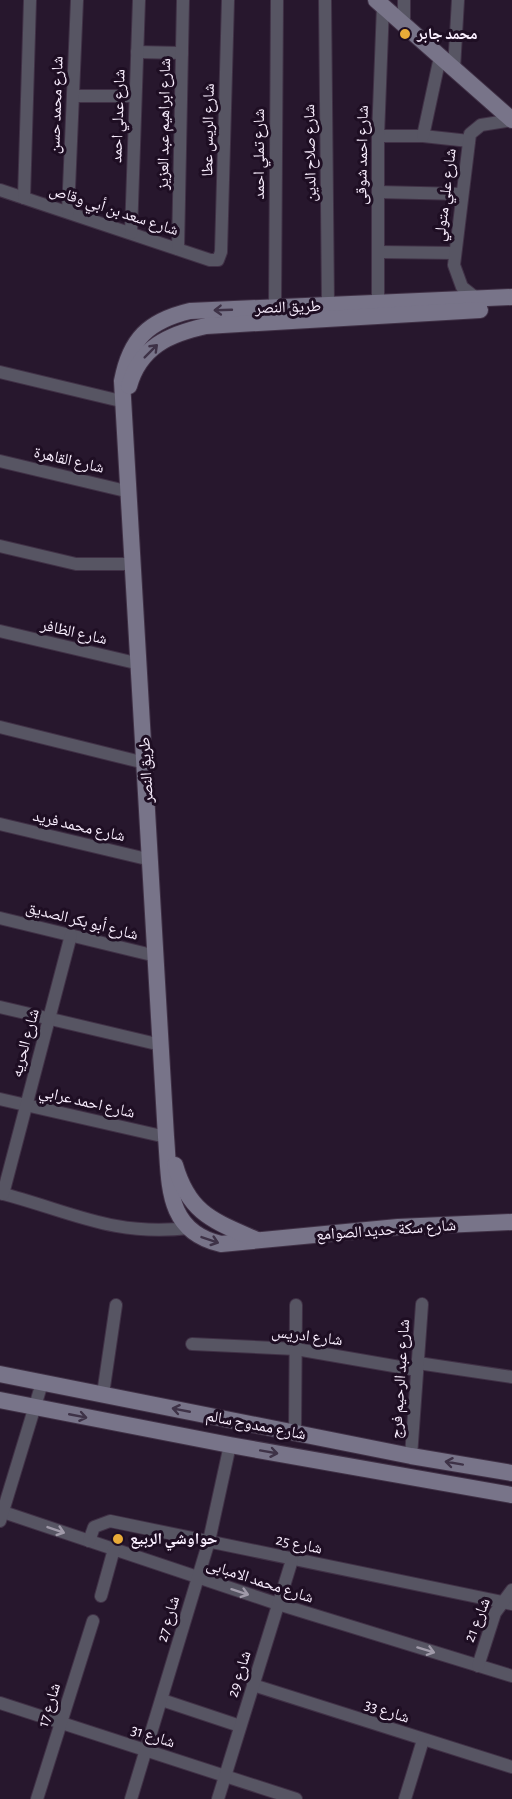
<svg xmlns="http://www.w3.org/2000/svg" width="512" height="1799" font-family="'Alegreya Sans','Noto Naskh Arabic',sans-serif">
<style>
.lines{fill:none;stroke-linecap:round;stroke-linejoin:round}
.street-casing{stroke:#403146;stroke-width:14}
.secondary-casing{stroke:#403146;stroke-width:18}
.street{stroke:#575563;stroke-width:12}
.secondary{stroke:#787489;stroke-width:16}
.oneway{stroke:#3e3247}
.oneway2{stroke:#a09aa9}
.poi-dot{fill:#e9ab38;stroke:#1e0e23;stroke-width:2}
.labels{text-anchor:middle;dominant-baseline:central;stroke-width:6;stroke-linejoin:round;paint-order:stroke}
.poi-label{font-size:16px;font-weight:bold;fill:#faefff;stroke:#1e0e23;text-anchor:start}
.street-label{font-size:16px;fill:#faefff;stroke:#1e0e23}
</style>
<rect width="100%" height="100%" fill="#27172d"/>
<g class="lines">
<!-- street casing -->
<g class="street-casing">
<g id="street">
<polyline points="325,0 328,305"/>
<polyline points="404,0 404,24"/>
<polyline points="137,52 182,53"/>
<polyline points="454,69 458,0"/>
<polyline points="73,96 135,96"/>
<polyline points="378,136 423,136 469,141"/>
<polyline points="423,136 440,57"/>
<polyline points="0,190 210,260 218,260 221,252 228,0"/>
<polyline points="378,192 462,194"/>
<polyline points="24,198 30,0"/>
<polyline points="68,212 77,0"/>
<polyline points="131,233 139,0"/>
<polyline points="178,249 183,0"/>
<polyline points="378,252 455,253"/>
<polyline points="476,298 462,287 454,265 470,134 481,125 512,120"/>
<polyline points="378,303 378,136 383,6"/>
<polyline points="275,308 277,0"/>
<polyline points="0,372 125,402"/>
<polyline points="0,461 130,492"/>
<polyline points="0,546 76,564 134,564"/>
<polyline points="0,631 140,664"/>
<polyline points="0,727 145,763"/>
<polyline points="0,824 151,860"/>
<polyline points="0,918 156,956"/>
<polyline points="0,1007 161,1045"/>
<polyline points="0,1099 166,1137"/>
<path d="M0 1193C70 1211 113 1237 189 1228"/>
<polyline points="3,1194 71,935"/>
<polyline points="192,1344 296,1349 417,1370"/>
<polyline points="418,1363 512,1377"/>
<polyline points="103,1394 116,1305"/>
<polyline points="295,1432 296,1305"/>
<polyline points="411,1456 422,1304"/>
<polyline points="0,1511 278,1604 512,1676"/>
<polyline points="0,1521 42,1383"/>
<polyline points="89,1541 94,1527 110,1521 512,1604"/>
<polyline points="101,1596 114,1549"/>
<polyline points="478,1666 495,1613 512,1590"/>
<polyline points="253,1685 512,1767"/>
<polyline points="162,1700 240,1726"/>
<polyline points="0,1703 296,1799"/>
<polyline points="37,1799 93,1621"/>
<polyline points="131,1799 209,1541 230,1445"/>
<polyline points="218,1799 292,1560"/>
<polyline points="405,1799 423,1740"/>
</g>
</g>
<!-- secondary casing -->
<g class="secondary-casing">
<g id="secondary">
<polyline points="376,0 512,120"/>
<path d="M512 297 190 311C148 321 130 339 122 381L166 1137C170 1184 165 1231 221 1244L398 1227 512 1222"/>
<path d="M129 386C140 347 169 334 206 326L480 310"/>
<path d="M175 1165C189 1214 214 1221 257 1240"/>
<polyline points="0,1374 411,1456 512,1473"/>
<polyline points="0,1400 230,1445 512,1495"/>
</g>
</g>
<!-- street -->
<use href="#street" class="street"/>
<!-- secondary -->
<use href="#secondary" class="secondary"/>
</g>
<!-- one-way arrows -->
<defs><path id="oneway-shaft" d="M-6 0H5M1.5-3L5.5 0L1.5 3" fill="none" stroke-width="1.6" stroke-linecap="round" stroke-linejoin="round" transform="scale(1.5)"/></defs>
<g class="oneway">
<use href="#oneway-shaft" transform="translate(223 310) rotate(178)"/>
<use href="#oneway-shaft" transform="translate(151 351) rotate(-45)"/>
<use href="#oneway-shaft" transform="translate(210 1240) rotate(19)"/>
<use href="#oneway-shaft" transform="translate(181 1410) rotate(-169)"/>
<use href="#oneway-shaft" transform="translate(78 1416) rotate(11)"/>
<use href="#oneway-shaft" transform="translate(269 1452) rotate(10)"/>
<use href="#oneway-shaft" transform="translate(454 1463) rotate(-170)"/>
</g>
<g class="oneway2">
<use href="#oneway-shaft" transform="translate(56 1530) rotate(19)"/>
<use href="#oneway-shaft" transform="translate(240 1592) rotate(18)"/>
<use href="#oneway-shaft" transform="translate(426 1650) rotate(17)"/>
</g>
<!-- markers -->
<g class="poi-dot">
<circle cx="405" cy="34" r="6"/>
<circle cx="118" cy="1539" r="6"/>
</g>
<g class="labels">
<!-- poi labels -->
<g class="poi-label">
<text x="417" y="34">محمد جابر</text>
<text x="130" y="1539">حواوشي الربيع</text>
</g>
<!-- street labels -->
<g class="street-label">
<text transform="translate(56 105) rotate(-88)">شارع محمد حسن</text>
<text transform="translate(118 116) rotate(-88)">شارع عدلي احمد</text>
<text transform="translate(164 124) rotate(-89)">شارع ابراهيم عبد العزيز</text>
<text transform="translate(208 130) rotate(-89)">شارع الريس عطا</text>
<text transform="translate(310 153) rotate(-91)">شارع صلاح الدين</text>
<text transform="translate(259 154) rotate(-90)">شارع تملي احمد</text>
<text transform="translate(362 155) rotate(-89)">شارع احمد شوقى</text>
<text transform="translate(445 195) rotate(-83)">شارع علي متولي</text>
<text transform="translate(114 210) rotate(18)">شارع سعد بن أبي وقاص</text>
<text transform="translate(288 307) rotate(-2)">طريق النصر</text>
<text transform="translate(69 460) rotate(13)">شارع القاهرة</text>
<text transform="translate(74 632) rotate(13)">شارع الظافر</text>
<text transform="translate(146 770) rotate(-93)">طريق النصر</text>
<text transform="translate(79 826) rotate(13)">شارع محمد فريد</text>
<text transform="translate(82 921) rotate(14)">شارع أبو بكر الصديق</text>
<text transform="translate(25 1043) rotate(-75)">شارع الحريه</text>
<text transform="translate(87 1102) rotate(13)">شارع احمد عرابي</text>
<text transform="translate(386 1230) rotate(-4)">شارع سكة حديد الصوامع</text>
<text transform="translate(307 1336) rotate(7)">شارع ادريس</text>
<text transform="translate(400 1379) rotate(-86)">شارع عبد الرحيم فرج</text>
<text transform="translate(256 1425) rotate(11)">شارع ممدوح سالم</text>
<text transform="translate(299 1544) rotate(12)">شارع 25</text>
<text transform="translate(260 1581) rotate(18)">شارع محمد الامبابى</text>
<text transform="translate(168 1619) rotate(-74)">شارع 27</text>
<text transform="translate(477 1620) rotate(-68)">شارع 21</text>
<text transform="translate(239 1674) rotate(-73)">شارع 29</text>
<text transform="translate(49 1705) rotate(-73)">شارع 17</text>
<text transform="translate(387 1711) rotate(18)">شارع 33</text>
<text transform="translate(153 1736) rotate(18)">شارع 31</text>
</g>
</g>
</svg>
